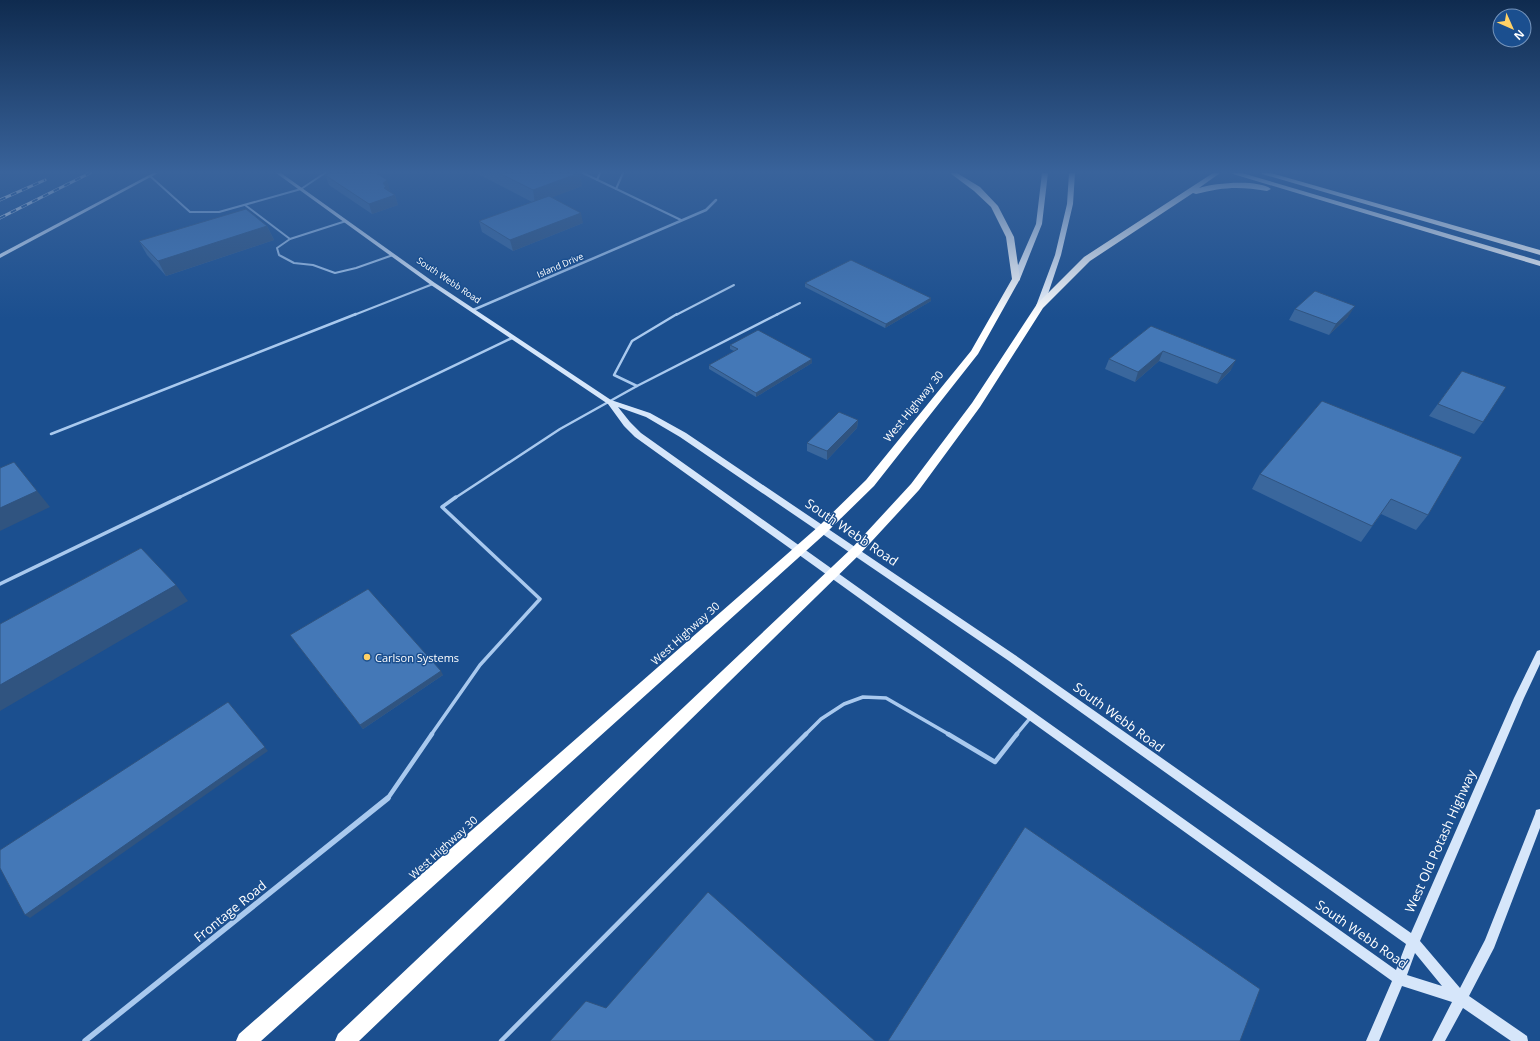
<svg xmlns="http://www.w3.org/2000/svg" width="1540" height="1041" font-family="'Open Sans',sans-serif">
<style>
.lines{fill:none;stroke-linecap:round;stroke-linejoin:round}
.lane-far3{stroke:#a9c9ee;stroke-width:2}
.lane-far2{stroke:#a9c9ee;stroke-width:2.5}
.lane-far1{stroke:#a9c9ee;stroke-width:3.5}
.lane{stroke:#a9c9ee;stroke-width:4.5}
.street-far1{stroke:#a9c9ee;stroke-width:2.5}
.street{stroke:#a9c9ee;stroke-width:5.5}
.secondary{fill:#d6e6fa;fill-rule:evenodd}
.primary{fill:#f0f6ff;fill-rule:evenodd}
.highway{fill:#fff;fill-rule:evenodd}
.rail-casing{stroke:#fff;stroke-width:3}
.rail{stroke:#1b4f8f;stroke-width:2;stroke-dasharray:6;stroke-linecap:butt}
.wall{fill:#3a679d}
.shaded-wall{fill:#305480}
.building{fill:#4478b7;stroke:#305480}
.poi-dot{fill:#ffd166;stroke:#1b4f8f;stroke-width:1.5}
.labels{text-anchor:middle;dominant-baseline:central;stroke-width:3;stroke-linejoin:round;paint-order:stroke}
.far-street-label{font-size:9px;fill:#fff;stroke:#1b4f8f}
.street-label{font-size:11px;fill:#fff;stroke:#1b4f8f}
.poi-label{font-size:11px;fill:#fff;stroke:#1b4f8f;text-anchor:start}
.near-street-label{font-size:13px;fill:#fff;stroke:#1b4f8f}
</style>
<rect width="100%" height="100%" fill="#1b4f8f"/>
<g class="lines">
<!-- lane-far3 -->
<g class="lane-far3">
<polyline points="583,173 681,220"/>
<polyline points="150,176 190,212 219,212 301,189 325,173"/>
<polyline points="597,180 600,173"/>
<polyline points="616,189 623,173"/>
<polyline points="245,205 290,239"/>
<polyline points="346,221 290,239 277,248 279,255 294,263 313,265 335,273 356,268 393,255"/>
<polyline points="354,315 433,284"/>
<polyline points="676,315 734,285"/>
<polyline points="776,315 800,303"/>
</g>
<!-- lane-far2 -->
<g class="lane-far2">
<polyline points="637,386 614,375 632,341 677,314"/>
<polyline points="51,434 356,314"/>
<polyline points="178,498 512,338"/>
<polyline points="455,498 560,429 637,386 778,314"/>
</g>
<!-- lane-far1 -->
<g class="lane-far1">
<polyline points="0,584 180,497"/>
<polyline points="431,735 480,665 540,599 442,507 456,497"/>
<polyline points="805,735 821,719 844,704 863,697 886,698 950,735"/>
<polyline points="1016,735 1031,717"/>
</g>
<!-- lane -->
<g class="lane">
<polyline points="948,734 995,762 1017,734"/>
<polyline points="388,798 432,734"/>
<polyline points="501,1041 806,734"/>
</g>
<!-- street-far1 -->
<polyline class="street-far1" points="473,310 706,210 716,200"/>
<!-- street -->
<polyline class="street" points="85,1041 388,798"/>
<!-- secondary -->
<g class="secondary">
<polygon points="153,173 158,173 0,258 0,254"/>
<path d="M276 173H281L435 283 611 400 650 413 686 433 1015 655 1411 933 1514 698 1537 651 1540 650V664L1524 698 1420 941 1460 988 1485 940 1535 814 1536 810 1540 809V828L1494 948 1469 996 1527 1036 1528 1041H1511L1463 1008 1445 1041H1432L1452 1002 1402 986 1379 1041H1366L1392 981 635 437 624 426 608 404 431 285ZM618 407 646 417 680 437 1009 661 1406 944 1396 970 641 433 630 422ZM1415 953 1442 986 1407 975Z"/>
</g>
<!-- primary -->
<g class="primary">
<polygon points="1042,173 1048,173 1042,224 1020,279 1019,281 1013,281 1012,279 1036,224"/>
<polygon points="1069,173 1075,173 1073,204 1061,255 1044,306 1040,308 1036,306 1055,255 1067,204"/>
</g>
<!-- highway -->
<g class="highway">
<polygon points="950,173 957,173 980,187 998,206 1014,237 1020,279 978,354 874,486 827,532 261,1041 236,1041 239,1034 819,526 866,480 971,351 1012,279 1006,237 991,207 974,191"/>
<path d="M1213 173H1220L1199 188C1214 183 1258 179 1271 189L1267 191C1240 186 1222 187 1196 194L1193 193 1090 261 1043 308 980 407 919 490 860 554 499 907 359 1041H335L338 1034 852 548 911 484 972 403 1037 304 1084 257Z"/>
<polygon points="1232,173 1242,173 1540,261 1540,266 1233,174"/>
<polygon points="1261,173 1271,173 1540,250 1540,255 1262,174"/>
</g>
<!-- rail casing -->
<g class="rail-casing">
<g id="rail">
<polyline points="0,200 45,180"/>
<polyline points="0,218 90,173"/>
</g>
</g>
<!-- rail -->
<use href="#rail" class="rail"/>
</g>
<!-- wall -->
<g class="wall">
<polygon points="476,173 579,173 582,186 552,197 583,223 513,251 482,232 479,221 532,202"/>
<polygon points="325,175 390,190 389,191 395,195 398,205 372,214 329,185"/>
<polygon points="267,226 274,240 166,276 147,255 139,241"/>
<polygon points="805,283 931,301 885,328 805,287"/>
<polygon points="1295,309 1348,317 1329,335 1289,320"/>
<polygon points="1151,326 1231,370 1217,384 1159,361 1135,382 1105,369 1109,359"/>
<polygon points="730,345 812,359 812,363 756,397 709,369 709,365 734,351 730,349"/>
<polygon points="1462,371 1483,422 1474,434 1429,416"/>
<polygon points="1322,401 1428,515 1416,530 1381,514 1361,542 1252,489 1260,474"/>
<polygon points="858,420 857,428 827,460 807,451 807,443"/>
<polygon points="290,635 443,675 363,729"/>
</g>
<!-- shaded-wall -->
<g class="shaded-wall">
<polygon points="579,173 582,186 535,204 533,190"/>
<polygon points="387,180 390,190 387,192 395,195 398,205 372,214 369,204 383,183"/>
<polygon points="581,213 583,223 513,251 510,240"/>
<polygon points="267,226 274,240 166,276 158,261"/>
<polygon points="931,298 931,301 885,328 886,324"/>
<polygon points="1355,306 1348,317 1329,335 1336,324"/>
<polygon points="1163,351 1159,361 1135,382 1138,372"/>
<polygon points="812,359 812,363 756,397 756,393"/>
<polygon points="1236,360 1231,370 1217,384 1222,374"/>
<polygon points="858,420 857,428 827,460 827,451"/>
<polygon points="14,462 50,507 0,531 0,508"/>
<polygon points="176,585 188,601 0,711 0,685"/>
<polygon points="441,671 443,675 363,729 360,725"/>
<polygon points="228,702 268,751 30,918 25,915"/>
</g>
<!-- building -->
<g class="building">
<polygon points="332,173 376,173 387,180 383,183 386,187 384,188 395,195 369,204 325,175"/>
<polygon points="499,173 579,173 533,190"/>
<polygon points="549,196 581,213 510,240 479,221"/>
<polygon points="246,209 267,226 158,261 139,241"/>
<polygon points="851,260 931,298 886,324 805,283"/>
<polygon points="1315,291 1355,306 1336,324 1295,309"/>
<polygon points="1151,326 1236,360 1222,374 1163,351 1138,372 1109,359"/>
<polygon points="758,330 812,359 756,393 709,365 738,349 730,345"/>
<polygon points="1462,371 1506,387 1483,422 1438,404"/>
<polygon points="1322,401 1462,457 1428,515 1391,499 1372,526 1260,474"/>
<polygon points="839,412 858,420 827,451 807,443"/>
<polygon points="14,462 37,491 0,508 0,468"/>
<polygon points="141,548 176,585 0,685 0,624"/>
<polygon points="368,589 441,671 360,725 290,635"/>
<polygon points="228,702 265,747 25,915 0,868 0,850"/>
<polygon points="1025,827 1260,989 1240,1041 888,1041"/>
<polygon points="708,892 875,1041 550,1041 586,1001 606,1008"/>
</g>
<!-- sky -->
<linearGradient id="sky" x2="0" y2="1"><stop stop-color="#0f2b4f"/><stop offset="0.54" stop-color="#39639b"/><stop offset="1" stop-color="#39639b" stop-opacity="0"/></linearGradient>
<rect width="1540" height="319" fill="url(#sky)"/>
<!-- markers -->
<circle class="poi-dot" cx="367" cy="657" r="4"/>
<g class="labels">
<!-- far-street labels -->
<g class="far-street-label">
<text transform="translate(560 265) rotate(-23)">Island Drive</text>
<text transform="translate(449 280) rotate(34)">South Webb Road</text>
</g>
<!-- street labels -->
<g class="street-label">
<text transform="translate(913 406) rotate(-51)">West Highway 30</text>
<text transform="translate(685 633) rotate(-42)">West Highway 30</text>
<text transform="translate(443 847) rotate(-42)">West Highway 30</text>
</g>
<!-- poi labels -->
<g class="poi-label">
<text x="375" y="657">Carlson Systems</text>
</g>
<!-- near-street labels -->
<g class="near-street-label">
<text transform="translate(852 532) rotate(34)">South Webb Road</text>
<text transform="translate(1119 717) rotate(36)">South Webb Road</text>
<text transform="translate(1440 841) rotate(-66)">West Old Potash Highway</text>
<text transform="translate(230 911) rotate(-39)">Frontage Road</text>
<text transform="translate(1362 934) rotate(35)">South Webb Road</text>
</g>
</g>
<!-- north arrow -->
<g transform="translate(1512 28) rotate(135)"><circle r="19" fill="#1b4f8f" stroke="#7695bc"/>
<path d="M0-3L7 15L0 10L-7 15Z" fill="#ffd166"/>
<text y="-6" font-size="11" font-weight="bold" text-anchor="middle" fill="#ffffff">N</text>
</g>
</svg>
